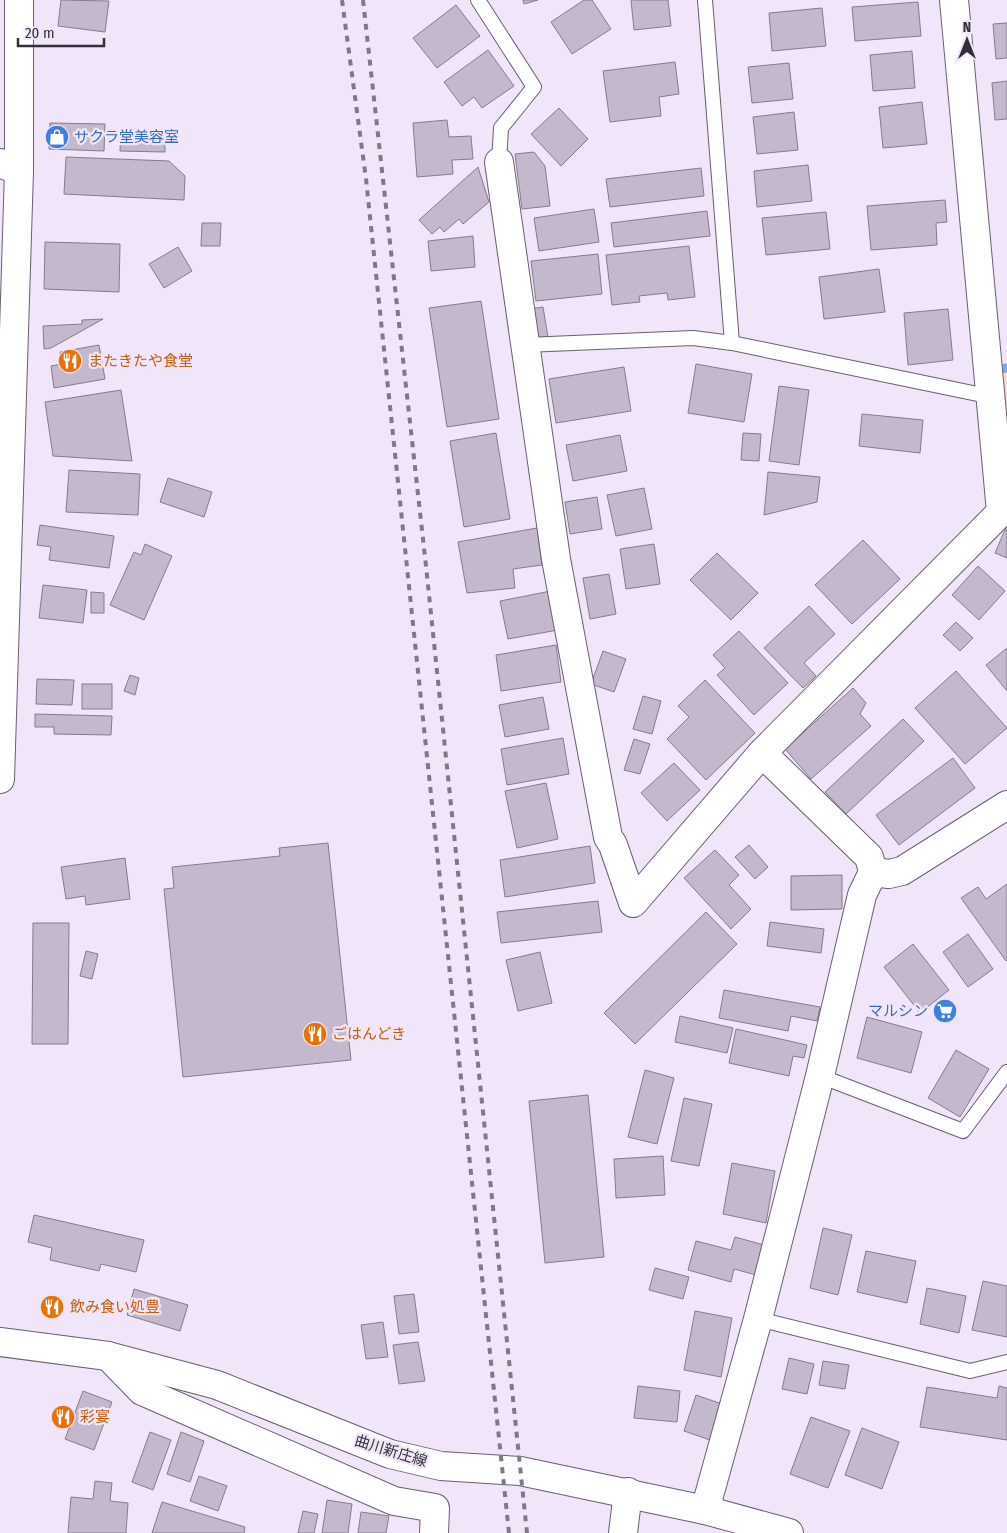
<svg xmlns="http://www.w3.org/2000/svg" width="1007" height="1533" font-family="'Fira Sans Condensed','Noto Sans JP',sans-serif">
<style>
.commercial{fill:#f4dad3}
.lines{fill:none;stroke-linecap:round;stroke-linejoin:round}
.stream{stroke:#7dabe7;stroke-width:9}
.building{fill:#c4b9cc;stroke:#857b8d}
.lane-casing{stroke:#695f70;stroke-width:16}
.street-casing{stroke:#695f70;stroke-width:30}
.secondary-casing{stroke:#695f70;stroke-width:30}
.lane{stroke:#fff;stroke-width:14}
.street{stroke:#fff;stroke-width:28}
.secondary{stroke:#fff;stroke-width:28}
.rail{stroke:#7f7885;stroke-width:4;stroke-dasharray:6 6;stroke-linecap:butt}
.labels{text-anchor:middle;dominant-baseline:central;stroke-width:4.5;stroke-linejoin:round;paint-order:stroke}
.shop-label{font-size:15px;fill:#366cbe;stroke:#f1e5f9;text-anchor:start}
.food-label{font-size:15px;fill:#c56008;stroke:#f1e5f9;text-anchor:start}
.street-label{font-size:15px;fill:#332f37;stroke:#f1e5f9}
</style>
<rect width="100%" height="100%" fill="#f1e5f9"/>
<!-- commercial -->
<polygon class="commercial" points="1007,373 1007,471 1001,374"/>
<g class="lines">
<!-- stream -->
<polyline class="stream" points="1001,369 1007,368"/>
</g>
<!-- building -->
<g class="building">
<polygon points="61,0 109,1 105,32 58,26"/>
<polygon points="523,0 538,0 524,4"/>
<polygon points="584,0 592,0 611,29 572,54 551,22"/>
<polygon points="631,0 668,0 671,26 634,30"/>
<polygon points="918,2 921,36 855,41 852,7"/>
<polygon points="456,5 480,36 437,68 413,38"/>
<polygon points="822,8 826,46 772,51 769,13"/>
<polygon points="1007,23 1007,58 996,59 993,24"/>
<polygon points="488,50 514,86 482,108 474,97 462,106 444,82"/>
<polygon points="912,51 915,88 873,91 870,55"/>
<polygon points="675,62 679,94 659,97 661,116 610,122 603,71"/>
<polygon points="789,63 793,99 752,103 748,67"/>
<polygon points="1007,81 1007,119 995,120 992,83"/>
<polygon points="922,102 927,144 883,148 879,107"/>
<polygon points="559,108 588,139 561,166 531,134"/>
<polygon points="794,112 798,150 757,154 753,117"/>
<polygon points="447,120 449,137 471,136 473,159 452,160 453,174 417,177 413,123"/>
<polygon points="50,123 105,124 104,151 49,149"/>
<polygon points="121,132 165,134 165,152 120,151"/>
<polygon points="534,152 545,166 550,206 522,209 515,154"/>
<polygon points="66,157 169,161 185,176 184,200 64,194"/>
<polygon points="808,165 812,201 757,207 754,171"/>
<polygon points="478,167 489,202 463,224 459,219 444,232 440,227 432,234 419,220"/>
<polygon points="701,168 704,196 610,207 606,179"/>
<polygon points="945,200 947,222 936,223 937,245 871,250 867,206"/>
<polygon points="594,209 599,242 539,251 534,218"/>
<polygon points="707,211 710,236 614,247 611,223"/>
<polygon points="826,212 830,249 766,255 762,218"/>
<polygon points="202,223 221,223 220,246 201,246"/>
<polygon points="473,236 475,267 431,271 428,241"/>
<polygon points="45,242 120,244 119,292 44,289"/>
<polygon points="689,246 695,297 668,300 667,293 639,296 640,302 612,305 606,255"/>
<polygon points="178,247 192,271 164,288 149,264"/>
<polygon points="598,254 602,294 536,301 531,261"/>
<polygon points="879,269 885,312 824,319 819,277"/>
<polygon points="481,301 499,419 447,427 429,308"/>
<polygon points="543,307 548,337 536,339 530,309"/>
<polygon points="948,309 953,360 908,365 904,313"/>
<polygon points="103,319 51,348 44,349 43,326 82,324 82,320"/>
<polygon points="99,345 105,379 54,388 51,366 62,364 60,352"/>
<polygon points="696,364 752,374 744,422 688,413"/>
<polygon points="624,367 631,411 556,423 549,379"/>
<polygon points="779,386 809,390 799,465 769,461"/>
<polygon points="121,390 132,461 53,456 45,402"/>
<polygon points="862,414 923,420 920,453 859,446"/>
<polygon points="496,433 510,519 464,527 450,441"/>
<polygon points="743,433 761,434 759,461 741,460"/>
<polygon points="620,435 627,471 573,481 566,445"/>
<polygon points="69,470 140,474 138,515 66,512"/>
<polygon points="768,472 820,477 817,502 764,515"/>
<polygon points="168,478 212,492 204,517 160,502"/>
<polygon points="644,488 652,529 616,536 607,495"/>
<polygon points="597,497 602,529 570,534 565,502"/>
<polygon points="40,525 114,536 109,568 49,560 51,547 37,545"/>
<polygon points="1007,525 1007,558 995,553"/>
<polygon points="537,528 542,565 513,569 515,588 467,593 458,542"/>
<polygon points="863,540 900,579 852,624 815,585"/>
<polygon points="145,544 172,556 144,620 110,605 134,552 141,555"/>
<polygon points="654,544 660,584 626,589 620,549"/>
<polygon points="717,553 758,593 731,620 690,580"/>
<polygon points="978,566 1005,591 979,620 952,595"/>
<polygon points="609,574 616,614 590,619 583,578"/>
<polygon points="43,585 87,590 83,623 39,618"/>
<polygon points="551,591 558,630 508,639 500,601"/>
<polygon points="91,592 104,593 104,613 91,613"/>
<polygon points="809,606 835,634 804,663 816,676 803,688 764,648"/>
<polygon points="956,622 973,638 960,651 943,635"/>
<polygon points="739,631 788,683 754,715 717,675 725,668 713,655"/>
<polygon points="556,645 561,682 501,691 496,655"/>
<polygon points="1007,648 1007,691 986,665"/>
<polygon points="603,651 626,659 614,692 591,684"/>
<polygon points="956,671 1007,728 965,764 915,708"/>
<polygon points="130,675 139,678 135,695 124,691"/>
<polygon points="37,679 74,680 72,705 36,704"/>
<polygon points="705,680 755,733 706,780 667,739 689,717 678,706"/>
<rect x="82" y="684" width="30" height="25"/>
<polygon points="853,688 866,703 860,714 871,726 811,779 785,749"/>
<polygon points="643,696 661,701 652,734 633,729"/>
<polygon points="543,697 549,729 505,737 499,705"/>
<polygon points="35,714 112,716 111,735 54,734 54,727 35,727"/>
<polygon points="903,719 924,741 846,814 825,792"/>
<polygon points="563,738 569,774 507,785 501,749"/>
<polygon points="634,739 650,744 640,774 624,770"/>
<polygon points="953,758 975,788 899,845 876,815"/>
<polygon points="674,763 700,790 667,821 641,793"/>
<polygon points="546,783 558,839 517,848 505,791"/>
<polygon points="328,843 351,1060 183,1077 164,889 174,888 172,867 280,856 279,848"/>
<polygon points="749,845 768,867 755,879 735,857"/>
<polygon points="590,846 595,883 505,897 500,860"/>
<polygon points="715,850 739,875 729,885 751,909 731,929 684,878"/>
<polygon points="125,858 130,899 86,905 85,896 66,899 61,867"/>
<polygon points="842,875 842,909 791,910 791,876"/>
<polygon points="1007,884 1007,960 1006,961 961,898 978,887 986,899"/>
<polygon points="598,901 602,932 501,943 497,912"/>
<polygon points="706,912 737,944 635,1044 604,1013"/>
<polygon points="770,922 824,929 821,953 767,946"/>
<polygon points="33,923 69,923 68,1044 32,1044"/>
<polygon points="968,934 993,969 968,987 943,952"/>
<polygon points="913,944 949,990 920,1013 884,967"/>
<polygon points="86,951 98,954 92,979 80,976"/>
<polygon points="540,952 552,1003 518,1011 506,960"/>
<polygon points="724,990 820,1007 817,1021 791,1016 788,1031 719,1018"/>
<polygon points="680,1016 733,1028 727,1053 675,1042"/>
<polygon points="867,1017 922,1032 911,1073 857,1058"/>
<polygon points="736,1029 807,1045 804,1058 793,1056 789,1076 729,1063"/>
<polygon points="956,1050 989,1069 960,1117 928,1098"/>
<polygon points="645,1070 674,1078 657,1144 628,1137"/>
<polygon points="588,1095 604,1257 545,1263 529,1101"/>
<polygon points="684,1098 712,1104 699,1166 671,1161"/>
<polygon points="663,1156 665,1195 616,1198 614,1159"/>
<polygon points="732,1163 775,1171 766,1223 723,1214"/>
<polygon points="34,1215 144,1240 136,1272 101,1264 99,1271 50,1260 52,1248 28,1242"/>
<polygon points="823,1228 852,1235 838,1295 810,1288"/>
<polygon points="735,1237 764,1245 756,1275 734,1269 731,1282 688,1270 696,1241 731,1250"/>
<polygon points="866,1251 916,1261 907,1303 857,1292"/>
<polygon points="655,1268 689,1277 683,1299 649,1290"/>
<polygon points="983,1281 1007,1286 1007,1337 972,1330"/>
<polygon points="927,1288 966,1296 959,1333 920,1324"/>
<polygon points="134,1289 188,1305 180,1331 127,1315"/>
<polygon points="414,1294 419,1332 399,1334 394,1296"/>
<polygon points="695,1311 732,1318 721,1377 684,1370"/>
<polygon points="383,1322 388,1357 366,1359 361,1325"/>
<polygon points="418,1342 425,1381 399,1384 393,1345"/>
<polygon points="789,1358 814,1364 807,1394 782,1389"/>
<polygon points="823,1361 849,1365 845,1389 819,1385"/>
<polygon points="638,1386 680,1391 677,1422 634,1418"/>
<polygon points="999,1386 1007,1388 1007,1440 920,1427 927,1387 997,1398"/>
<polygon points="83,1391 112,1402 94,1450 65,1439"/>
<polygon points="696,1395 722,1404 710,1440 684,1431"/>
<polygon points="811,1417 850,1431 828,1488 790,1474"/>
<polygon points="862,1428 899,1442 882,1489 845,1475"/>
<polygon points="150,1432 171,1440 153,1490 132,1482"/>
<polygon points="181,1432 204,1441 190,1482 167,1474"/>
<polygon points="199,1476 227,1486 218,1511 190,1501"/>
<polygon points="95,1481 112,1483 110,1501 128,1503 126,1533 68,1533 71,1497 93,1499"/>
<polygon points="327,1500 352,1504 348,1533 322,1533"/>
<polygon points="162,1502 245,1527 244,1533 152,1533"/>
<polygon points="303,1511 318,1514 314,1533 298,1533"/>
<polygon points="361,1512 389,1516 386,1533 358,1533"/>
</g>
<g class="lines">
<!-- lane casing -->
<g class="lane-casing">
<g id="lane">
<polyline points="478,0 534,87 501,128 499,162"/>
<polyline points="705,0 732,343"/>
<polyline points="525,345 693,338 732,343 992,397"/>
<polyline points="820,1076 963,1131 1007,1072"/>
<polyline points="758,1319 970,1371 1007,1362"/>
</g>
</g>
<!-- street casing -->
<g class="street-casing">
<g id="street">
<polyline points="499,162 556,559 608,837 613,845 633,903 762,753 1001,512 954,0"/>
<polyline points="0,163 19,171"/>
<polyline points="873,872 889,874 902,871 1007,805"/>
<polyline points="108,1356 142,1391 394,1501 435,1508 434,1533"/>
<polyline points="705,1510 758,1319 820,1076 862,895 873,872 869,857 762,753"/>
<polyline points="623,1533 628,1492"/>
</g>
</g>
<!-- secondary casing -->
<g class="secondary-casing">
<g id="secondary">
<polyline points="0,779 19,171 19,0"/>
<polyline points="0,1342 108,1356 217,1385 390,1454 441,1466 520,1471 705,1510 789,1533"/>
</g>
</g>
<!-- lane -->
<use href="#lane" class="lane"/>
<!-- street -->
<use href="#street" class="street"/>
<!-- secondary -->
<use href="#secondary" class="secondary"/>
<!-- rail -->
<g class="rail">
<polyline points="342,0 366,179 509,1533"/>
<polyline points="363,0 426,566 527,1533"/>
</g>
</g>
<!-- icons -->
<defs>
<g id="shop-disc" transform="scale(1.25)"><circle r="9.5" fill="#3f7fe0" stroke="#f1e5f9"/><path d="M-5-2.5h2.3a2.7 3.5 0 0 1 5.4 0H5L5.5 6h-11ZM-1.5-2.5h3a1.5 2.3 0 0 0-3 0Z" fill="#fff"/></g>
<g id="restaurant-disc" transform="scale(1.25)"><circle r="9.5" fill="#e8710a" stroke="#f1e5f9"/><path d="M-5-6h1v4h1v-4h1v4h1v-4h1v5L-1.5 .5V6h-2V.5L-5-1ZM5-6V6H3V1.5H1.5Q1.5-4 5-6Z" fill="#fff"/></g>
<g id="supermarket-disc" transform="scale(1.25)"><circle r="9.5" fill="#3f7fe0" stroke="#f1e5f9"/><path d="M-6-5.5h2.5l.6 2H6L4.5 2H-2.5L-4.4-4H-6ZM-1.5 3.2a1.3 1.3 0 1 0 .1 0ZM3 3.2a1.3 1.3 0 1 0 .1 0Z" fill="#fff"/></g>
</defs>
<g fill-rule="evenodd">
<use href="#shop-disc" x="57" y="137"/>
<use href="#restaurant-disc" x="70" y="361"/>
<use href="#supermarket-disc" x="945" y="1011"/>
<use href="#restaurant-disc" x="315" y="1034"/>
<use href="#restaurant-disc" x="52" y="1307"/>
<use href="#restaurant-disc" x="63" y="1417"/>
</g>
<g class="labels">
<!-- shop labels -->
<g class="shop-label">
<text x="74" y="137">サクラ堂美容室</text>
<text x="928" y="1011" text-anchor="end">マルシン</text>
</g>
<!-- food labels -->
<g class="food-label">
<text x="88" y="361">またきたや食堂</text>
<text x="332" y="1034">ごはんどき</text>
<text x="70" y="1307">飲み食い処豊</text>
<text x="80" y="1417">彩宴</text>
</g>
<!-- street labels -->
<g class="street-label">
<text transform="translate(391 1451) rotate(17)">曲川新庄線</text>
</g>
</g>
<!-- north arrow -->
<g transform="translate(967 40)" stroke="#f1e5f9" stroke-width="4" paint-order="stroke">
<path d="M0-4L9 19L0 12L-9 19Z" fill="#332f37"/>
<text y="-8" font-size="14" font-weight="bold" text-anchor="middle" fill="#332f37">N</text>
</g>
<!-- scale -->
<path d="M18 38v8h86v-8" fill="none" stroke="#332f37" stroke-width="2.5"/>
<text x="25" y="38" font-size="15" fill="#332f37" stroke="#f1e5f9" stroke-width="4" paint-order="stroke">20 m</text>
</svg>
